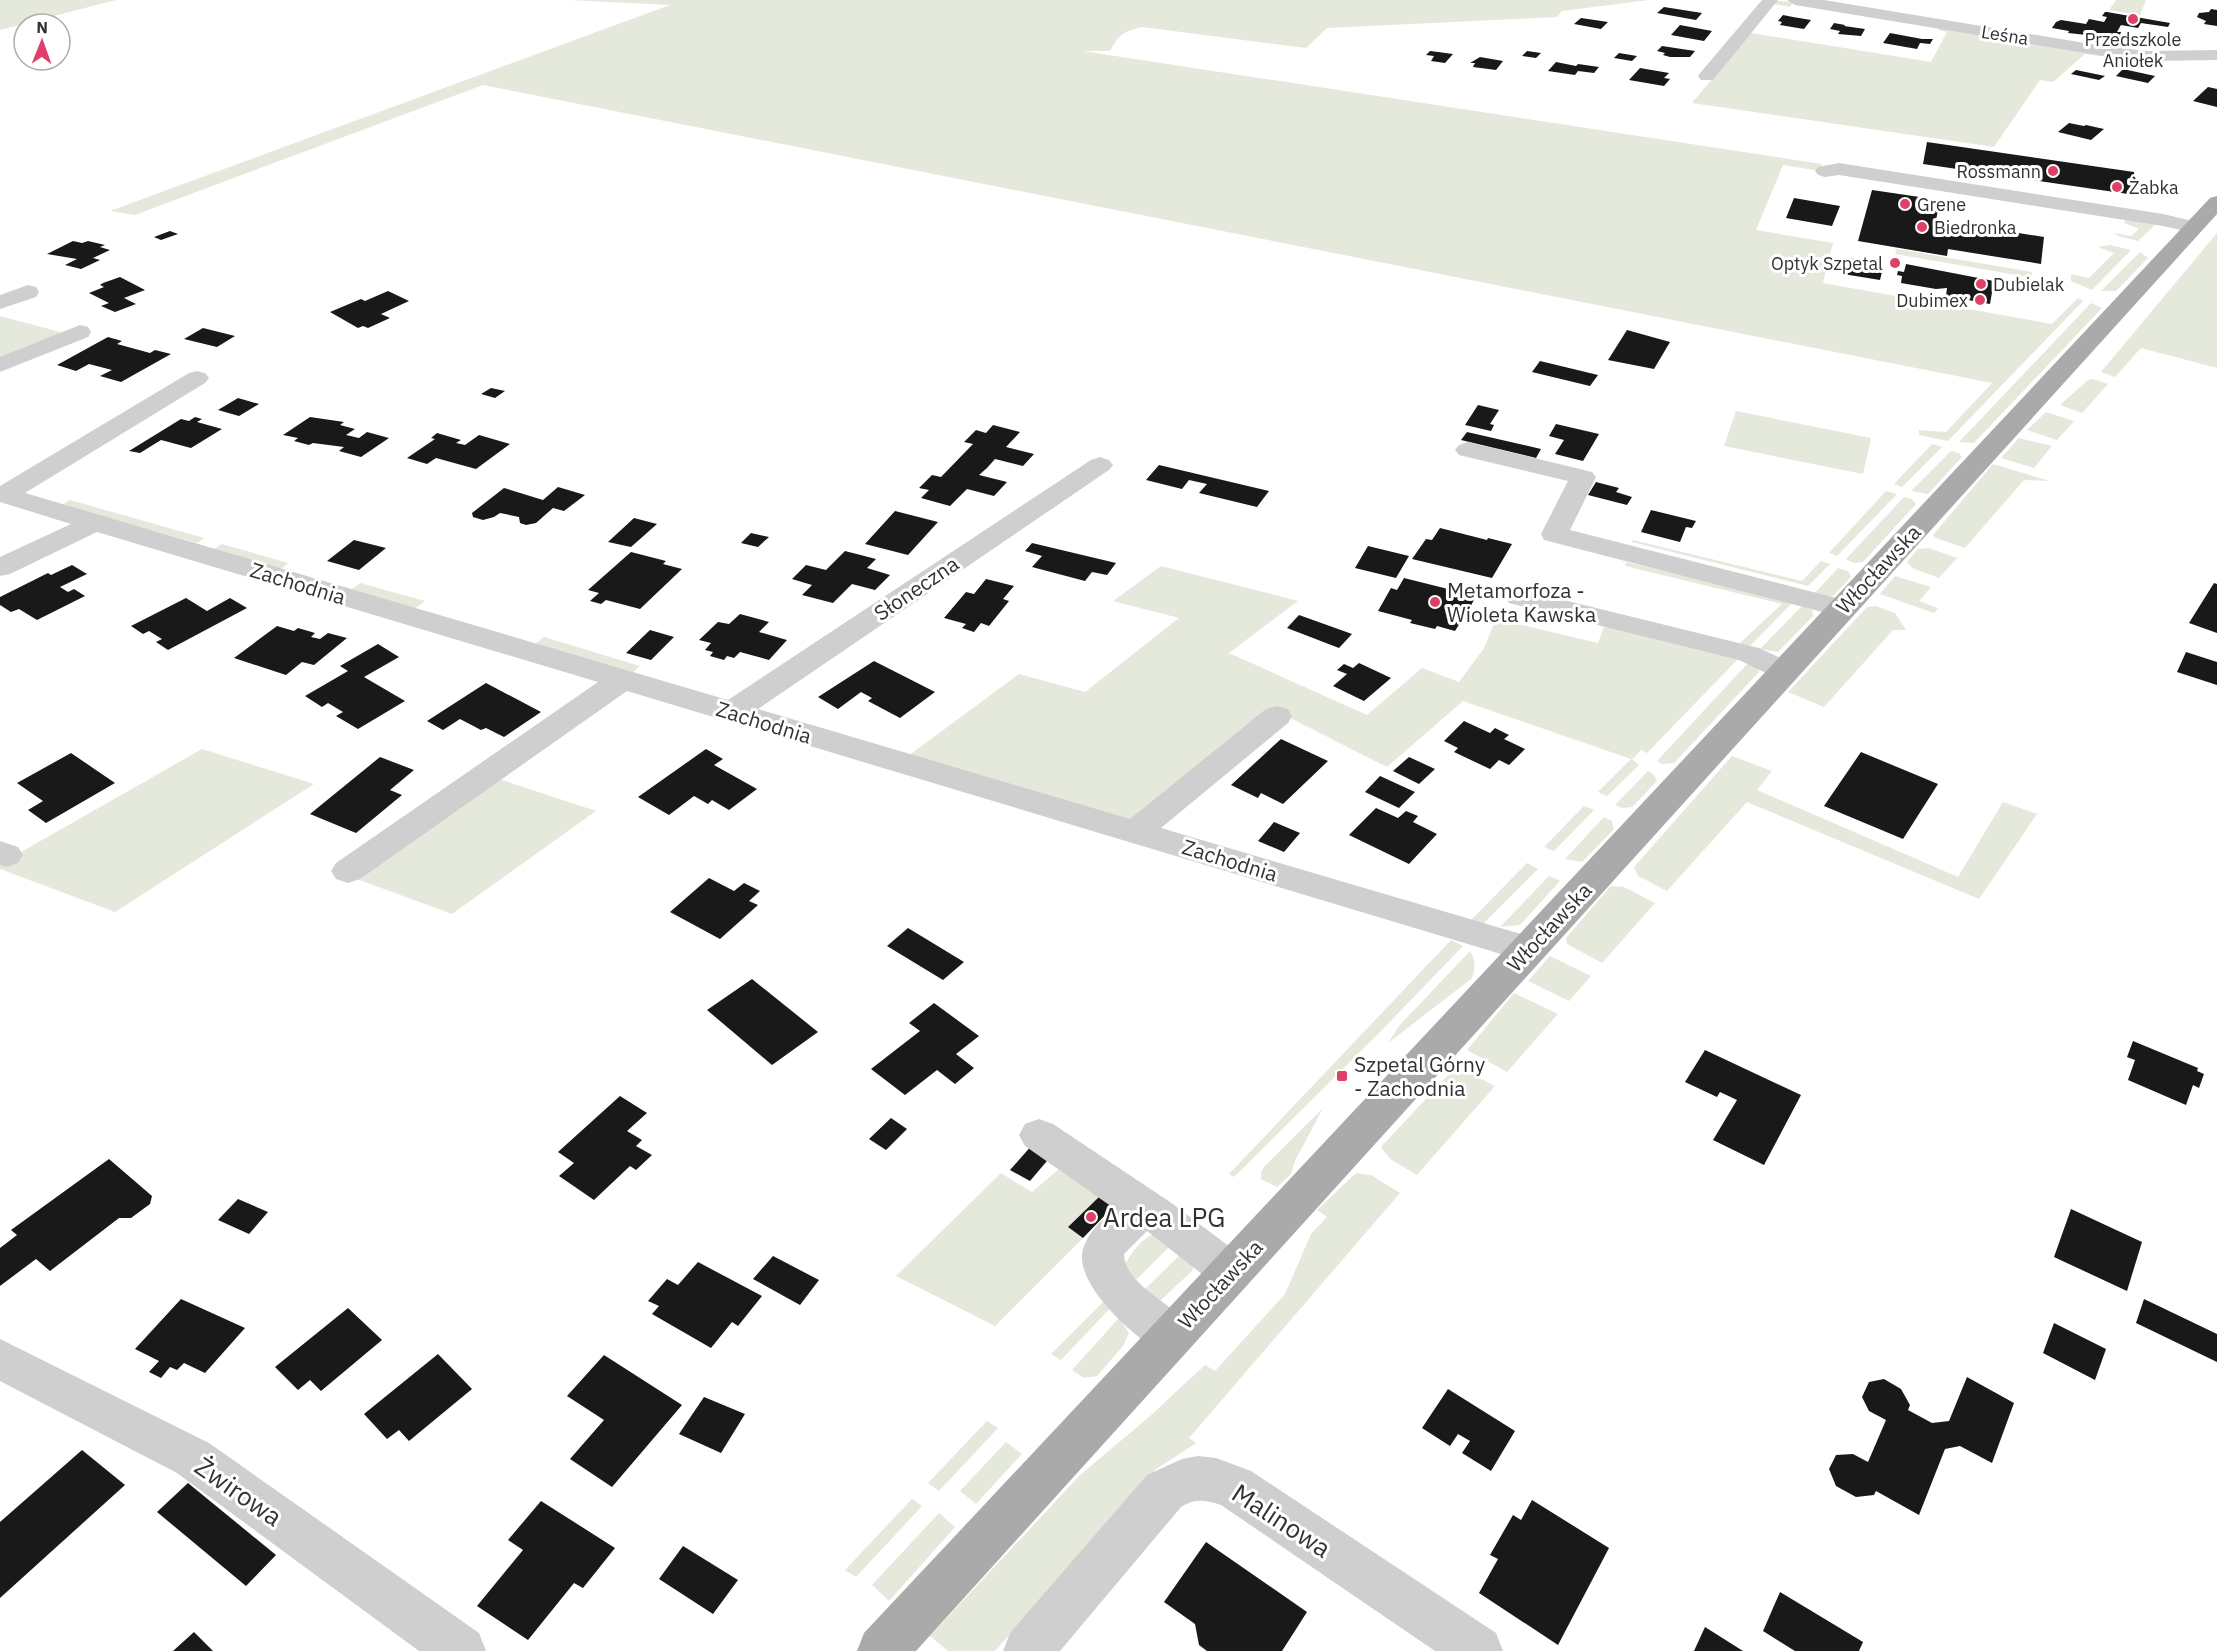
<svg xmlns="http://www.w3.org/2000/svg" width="2217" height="1651" font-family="'IBM Plex Sans',sans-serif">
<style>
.green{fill:#e4e9dc}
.building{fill:#191919}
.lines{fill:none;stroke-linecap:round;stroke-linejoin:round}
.minor{fill:#cfcfcf;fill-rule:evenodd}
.major{fill:#aaa;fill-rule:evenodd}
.poi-dot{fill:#dd4068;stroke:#fff;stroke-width:2}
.labels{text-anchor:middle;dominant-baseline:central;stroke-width:6;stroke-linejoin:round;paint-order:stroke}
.far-street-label{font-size:18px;fill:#323232;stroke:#fff}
.far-poi-label{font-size:18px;fill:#323232;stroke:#fff;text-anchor:start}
.street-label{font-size:21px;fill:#323232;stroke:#fff}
.poi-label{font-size:21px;fill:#323232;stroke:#fff;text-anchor:start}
.near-poi-label{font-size:26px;fill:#323232;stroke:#fff;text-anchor:start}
.near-street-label{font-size:26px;fill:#323232;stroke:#fff}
</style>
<rect width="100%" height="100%" fill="#fff"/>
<!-- green -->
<g class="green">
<polygon points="0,0 116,0 0,30"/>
<path d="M569 0H1649L1562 11 1557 17 1327 28 1306 48 1142 27C1122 32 1120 34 1110 51H1083L1822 164 1821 171 1783 165 1756 230 1833 243 1823 283 2052 324 2078 298 2083 301 1948 441 1919 435V430L1946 432 1992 383 483 85 135 215 110 211 670 5Z"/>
<polygon points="2116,0 2146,0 2140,15 2109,10"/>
<polygon points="1778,1 1793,2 1790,7 1774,4 1751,33 1931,62 1947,32 1938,30 1940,27 2115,58 2085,54 2053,82 2040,80 1994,147 1692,103 1750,33 1772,2"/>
<polygon points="2126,217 2158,222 2138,241 2118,236 2114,233 2131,236 2139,229 2124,223"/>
<polygon points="2217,233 2217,368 2141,348 2115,377 2101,372"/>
<polygon points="2110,245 2131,250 2092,290 2071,281 2071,274 2089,278 2114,253 2098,247"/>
<polygon points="1897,249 2032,272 2031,277 2028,277 1895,254"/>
<polygon points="2140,252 2148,258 2116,291 2101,291"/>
<polygon points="2091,303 2102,308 1974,443 1959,442"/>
<polygon points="0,316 64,333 0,361"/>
<polygon points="2093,379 2108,384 2082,413 2060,405 2088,380"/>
<polygon points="1736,411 1871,438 1863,474 1724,446"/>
<polygon points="2046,412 2074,421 2057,440 2027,430"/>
<polygon points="2019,438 2052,446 2034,468 2001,458"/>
<polygon points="1932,444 1942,447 1902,487 1894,484"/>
<polygon points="1951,451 1959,453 1962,457 1928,494 1911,491"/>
<polygon points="1993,464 2050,481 2024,480 1965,548 1936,538 1933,535"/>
<polygon points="1886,491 1897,494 1837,556 1829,553"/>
<polygon points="1904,497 1912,499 1916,504 1863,562 1854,563 1846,559"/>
<polygon points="70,500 204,538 197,543 62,505"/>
<polygon points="1633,540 1802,581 1821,561 1830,564 1808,586 1632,542"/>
<polygon points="222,544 288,563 280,570 214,549"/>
<polygon points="1929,548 1957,558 1939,578 1912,568 1907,562 1918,549"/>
<polygon points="1626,562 1793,602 1749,647 1739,644 1782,604 1625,566"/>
<polygon points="1161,566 1298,601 1229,653 1367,715 1422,668 1459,682 1484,648 1496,619 1598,643 1605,624 1740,657 1647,753 1641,750 1632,759 1639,765 1607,796 1598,792 1631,759 1463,701 1387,767 1288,717 1159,828 908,756 1019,674 1085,692 1179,618 1113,601"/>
<polygon points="1838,568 1848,571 1851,577 1833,596 1822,597 1814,594"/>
<polygon points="1895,576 1931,587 1919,601 1938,608 1934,613 1880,594"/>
<polygon points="360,583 425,601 414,609 351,590"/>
<polygon points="1802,606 1812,610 1813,616 1778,652 1760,649"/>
<polygon points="1876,606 1895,613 1906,630 1893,630 1824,707 1788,692 1867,607"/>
<polygon points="544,637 640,666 633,672 535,644"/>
<polygon points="1749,662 1757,665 1759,672 1674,763 1662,764 1657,761"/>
<polygon points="202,749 314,784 115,912 0,869 0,864"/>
<polygon points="1732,756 1772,771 1757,790 1958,877 2003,802 2037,814 1979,899 1747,802 1667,891 1638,876 1634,867"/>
<polygon points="1648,771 1654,775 1657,781 1632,807 1622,808 1615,805"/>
<polygon points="493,777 596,811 452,914 354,878"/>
<polygon points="1584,806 1594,810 1554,851 1544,847"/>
<polygon points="1604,817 1612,821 1614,829 1582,862 1565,859"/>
<polygon points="1527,863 1538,869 1484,923 1471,920"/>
<polygon points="1549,876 1560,881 1520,925 1500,927"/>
<polygon points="1611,886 1624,887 1655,903 1602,963 1567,944 1566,938"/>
<polygon points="1451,940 1463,946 1382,1030 1234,1177 1229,1174"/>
<path d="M1470 951C1476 961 1476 969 1471 979L1388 1043 1399 1026Z"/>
<polygon points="1550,956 1591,976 1569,1001 1528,981"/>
<polygon points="1514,993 1558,1014 1507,1072 1467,1050"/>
<polygon points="1451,1072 1467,1072 1495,1086 1417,1175 1390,1159 1381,1147"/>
<polygon points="1323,1108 1295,1161 1291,1174 1277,1187 1261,1179 1261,1172 1264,1167"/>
<polygon points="1059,1169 1099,1197 1068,1227 1083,1238 995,1326 896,1276 1001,1173 1032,1192"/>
<polygon points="1356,1173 1371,1175 1400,1193 1189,1438 1196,1443 1155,1470 995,1651 948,1651 930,1636 1079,1476 1149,1417 1205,1365 1215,1371 1285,1294 1311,1234 1327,1217 1317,1210"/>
<path d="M1154 1234 1169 1247 1136 1280 1124 1266C1131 1253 1140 1240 1154 1234Z"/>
<polygon points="1182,1253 1192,1261 1193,1270 1160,1301 1143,1291"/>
<polygon points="1110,1295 1116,1302 1061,1360 1051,1354"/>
<polygon points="1119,1318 1129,1333 1123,1346 1097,1376 1084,1378 1072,1370"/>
<polygon points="987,1421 998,1428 939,1491 928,1483"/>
<polygon points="1006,1442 1022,1454 976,1504 960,1491"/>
<polygon points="912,1499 922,1506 856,1577 845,1570"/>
<polygon points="939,1513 955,1527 889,1601 872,1585"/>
</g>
<!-- building -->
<g class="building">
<polygon points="1664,7 1702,13 1696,20 1657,13"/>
<polygon points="2211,9 2217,10 2217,26 2204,24 2206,21 2197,17 2199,13 2209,12"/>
<polygon points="2105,12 2107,12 2170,23 2168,27 2141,23 2138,28 2121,25 2117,32 2121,32 2120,35 2116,34 2114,38 2068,33 2069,31 2052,28 2056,22 2061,20 2086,24 2089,19 2104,22 2107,17 2102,16"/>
<polygon points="1783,15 1793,17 1811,20 1804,29 1780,25 1782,22 1778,21"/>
<polygon points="1581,18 1608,22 1601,29 1574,24"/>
<polygon points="1834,23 1845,25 1844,26 1865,29 1861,36 1838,34 1840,31 1830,29"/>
<polygon points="1680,25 1712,31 1704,41 1671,35"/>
<polygon points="1890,33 1922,39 1933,39 1930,44 1920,43 1917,49 1883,43"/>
<polygon points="1662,46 1695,51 1690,57 1670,57 1663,55 1665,53 1657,51"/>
<polygon points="1430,51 1438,52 1453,54 1445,63 1431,61 1434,56 1426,55"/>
<polygon points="1527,51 1541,53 1536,58 1522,56"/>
<polygon points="1619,53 1637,56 1632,61 1614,58"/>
<polygon points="1480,57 1503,61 1496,70 1473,67 1475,63 1470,63"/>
<polygon points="1556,62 1576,66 1578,64 1599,67 1594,73 1578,71 1575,75 1548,71"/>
<polygon points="1640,68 1669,73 1664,78 1670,79 1664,86 1629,80"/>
<polygon points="2123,69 2155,76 2148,83 2116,76"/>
<polygon points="2076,70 2105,76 2099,80 2071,74"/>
<polygon points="2208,87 2217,89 2217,107 2193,101"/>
<polygon points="2069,123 2084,126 2086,125 2104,129 2091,140 2058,132"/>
<polygon points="1927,142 2134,172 2135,195 1923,164"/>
<polygon points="1872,190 1940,200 1936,220 2044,237 2041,264 1948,249 1947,256 1858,241"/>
<polygon points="1794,198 1840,206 1832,226 1786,218"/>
<polygon points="170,231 178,234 161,240 154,237"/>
<polygon points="73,241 82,243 88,241 105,245 100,247 110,250 93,258 100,260 81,269 65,265 77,259 47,254"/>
<polygon points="1848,258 1884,264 1880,280 1843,274"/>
<polygon points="1906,264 1994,281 1990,304 1946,296 1947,288 1936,289 1901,283 1902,276 1897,275 1898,271 1904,272"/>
<polygon points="120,277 145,290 124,298 136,304 115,312 101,306 109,303 89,293 104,287 100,285 103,283"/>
<polygon points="388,291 409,301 381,314 390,318 368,328 363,326 358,328 330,312 361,299 365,301"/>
<polygon points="203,328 235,336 217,347 184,339"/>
<polygon points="1627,330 1670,342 1654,369 1608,360"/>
<polygon points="108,337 122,341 117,344 150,353 155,350 171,354 121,382 100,376 112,370 89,364 76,371 57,365"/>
<polygon points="1540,361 1598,375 1590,386 1532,372"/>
<polygon points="491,388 505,391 495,398 481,394"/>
<polygon points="238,398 259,404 239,416 218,410"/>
<polygon points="1478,405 1499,410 1490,424 1494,425 1491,431 1465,425"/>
<polygon points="195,417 202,419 197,422 222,429 191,448 161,440 140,453 129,451 181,419 189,421"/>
<polygon points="310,417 344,422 340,425 355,429 346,435 359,438 367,432 389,438 361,457 339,451 344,447 313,443 309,445 294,441 298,438 283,435"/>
<polygon points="1556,424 1599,434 1583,461 1555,454 1564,440 1549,436"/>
<polygon points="993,425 1020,432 1006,447 1034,454 1023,466 995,459 987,468 979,475 1007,482 994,496 967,489 950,506 921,498 929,490 919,488 932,475 941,477 973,444 964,442 976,430 986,433"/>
<polygon points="1467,432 1541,449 1536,458 1461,440"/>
<polygon points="437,433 461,440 456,443 465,445 479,435 510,444 476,469 436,458 427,464 407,458 435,439 431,438"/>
<polygon points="1159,465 1269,491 1257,507 1199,493 1207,484 1189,480 1182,489 1146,480"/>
<polygon points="1596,482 1619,488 1616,492 1632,497 1627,505 1588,495"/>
<polygon points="558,487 585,495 564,511 553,508 536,523 526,525 520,523 519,517 500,513 494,517 483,520 473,517 472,513 504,488 543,500"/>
<polygon points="1651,510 1696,521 1692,528 1686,527 1680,542 1641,532"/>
<polygon points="895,511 938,522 908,555 865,544"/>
<polygon points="634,518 657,524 631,547 608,542"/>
<polygon points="1440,528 1487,540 1488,538 1512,544 1492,578 1412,559 1426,539 1432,540"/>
<polygon points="751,533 769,537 758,547 741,543"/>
<polygon points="354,540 386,548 359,570 327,561"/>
<polygon points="1032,543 1116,563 1107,575 1092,572 1085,581 1032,567 1042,556 1025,551"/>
<polygon points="1368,546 1409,556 1396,578 1355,568"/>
<polygon points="845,551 876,559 867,568 890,575 875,590 852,584 833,603 802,595 812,585 792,579 806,565 826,570"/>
<polygon points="631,552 666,561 663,564 682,569 640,609 606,600 601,604 590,601 599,593 588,590"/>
<polygon points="72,565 87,574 60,587 68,592 74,589 85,596 37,620 19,609 11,612 0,605 0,597 48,573 51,575"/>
<polygon points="1404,578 1476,596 1465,617 1456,615 1453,621 1460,623 1455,631 1437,626 1435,629 1410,623 1412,620 1378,611 1391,588 1397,590"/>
<polygon points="986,579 1014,586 1003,599 1009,601 989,626 981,623 974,632 962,628 966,624 944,618 966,592 974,594"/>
<polygon points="2214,583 2217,584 2217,633 2189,623"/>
<polygon points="186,598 207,611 230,598 247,608 168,650 156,642 162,639 149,631 143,634 131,626"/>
<polygon points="740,614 769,622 759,632 787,640 769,660 740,652 734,658 727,656 724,660 710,656 713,652 705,650 711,643 699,640 718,622 729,624"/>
<polygon points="1299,615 1352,634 1339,648 1287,628"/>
<polygon points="277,626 294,631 298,628 315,633 311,637 320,639 328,633 347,638 314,665 302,662 286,675 234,658"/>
<polygon points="650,630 674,637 651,660 626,653"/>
<polygon points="378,644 399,657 364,677 405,701 358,729 336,716 343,712 328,703 322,707 305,696 348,671 340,666"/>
<polygon points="2186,652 2217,662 2217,685 2177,672"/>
<polygon points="874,661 935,692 900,718 868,701 872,698 861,692 838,709 818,697"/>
<polygon points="1359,663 1391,678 1364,701 1333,686 1347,674 1337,670 1344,664 1353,668"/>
<polygon points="486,683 541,712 504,737 486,728 481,730 460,719 443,730 427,721"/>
<polygon points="1464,721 1490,733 1495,728 1509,735 1504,739 1525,749 1509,765 1499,760 1490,769 1454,752 1458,748 1444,741"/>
<polygon points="1281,739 1328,761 1283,804 1261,793 1258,798 1231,785"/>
<polygon points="706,749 723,759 714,765 757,789 729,810 712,800 708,804 694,796 669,815 638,797"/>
<polygon points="1861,752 1938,784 1903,839 1824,806"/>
<polygon points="71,753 115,783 46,823 28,810 43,801 17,783"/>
<polygon points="380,757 414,770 390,790 402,795 356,833 310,814"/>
<polygon points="1409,757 1435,769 1419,784 1393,771"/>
<polygon points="1380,776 1415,792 1399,808 1365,792"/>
<polygon points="1376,808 1398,818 1406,811 1418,816 1413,822 1437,834 1409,864 1349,835"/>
<polygon points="1274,822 1300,833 1284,852 1258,841"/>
<polygon points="709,878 734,891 744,883 760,891 749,901 758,905 720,939 670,912"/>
<polygon points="908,928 964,962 943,980 887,946"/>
<polygon points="752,979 818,1032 772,1065 707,1010"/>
<polygon points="934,1003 979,1036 956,1054 974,1068 955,1084 937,1070 905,1095 871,1069 920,1031 909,1023"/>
<polygon points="2133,1041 2198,1068 2197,1071 2204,1074 2199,1088 2193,1085 2186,1105 2128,1080 2135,1060 2127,1057"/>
<polygon points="1705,1050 1801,1095 1764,1165 1713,1140 1737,1100 1720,1092 1717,1097 1685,1082"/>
<polygon points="620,1096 647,1113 627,1131 642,1140 636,1146 652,1155 636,1170 630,1166 594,1200 559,1176 574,1163 558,1152"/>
<polygon points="891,1118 907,1129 886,1150 869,1139"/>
<polygon points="1033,1144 1052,1155 1030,1181 1010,1170"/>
<polygon points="109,1159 152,1196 150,1204 131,1218 119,1218 50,1271 36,1259 0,1286 0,1248 17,1235 11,1230"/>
<polygon points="1099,1197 1113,1207 1083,1238 1068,1227"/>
<polygon points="238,1199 268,1212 249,1234 218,1220"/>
<polygon points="2071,1209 2142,1242 2127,1291 2054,1257"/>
<polygon points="773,1256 819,1280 800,1305 753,1279"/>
<polygon points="698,1262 762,1296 738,1326 732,1322 711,1348 652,1314 659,1306 648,1301 667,1279 678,1285"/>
<polygon points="181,1299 245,1328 205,1373 184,1363 177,1370 170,1367 161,1378 149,1372 159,1361 135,1349"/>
<polygon points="2144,1299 2217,1334 2217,1362 2136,1323"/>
<polygon points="348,1308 382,1340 321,1391 310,1380 298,1390 275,1367"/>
<polygon points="2054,1323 2106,1349 2095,1380 2043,1353"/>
<polygon points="438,1354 472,1389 409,1441 399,1430 387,1439 364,1414"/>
<polygon points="604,1355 682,1405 612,1487 570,1459 604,1420 567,1396"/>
<polygon points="1967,1377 2014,1403 1992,1463 1960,1446 1945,1449 1919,1515 1876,1491 1874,1495 1856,1497 1836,1486 1829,1469 1836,1455 1853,1454 1868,1462 1886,1420 1869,1411 1862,1397 1869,1382 1884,1379 1901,1389 1910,1405 1908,1410 1932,1423 1949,1421"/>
<polygon points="1448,1389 1515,1431 1491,1471 1462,1453 1470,1441 1458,1434 1450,1446 1422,1428"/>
<polygon points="704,1397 745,1414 721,1453 679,1434"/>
<polygon points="82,1450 125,1485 0,1598 0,1522"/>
<polygon points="188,1483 276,1555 246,1586 157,1512"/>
<polygon points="1532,1500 1609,1548 1558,1645 1479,1593 1498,1559 1490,1555 1513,1515 1521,1520"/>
<polygon points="541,1501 615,1548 583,1588 574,1583 528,1640 477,1606 523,1550 508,1540"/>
<polygon points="1206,1542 1307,1612 1282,1651 1207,1651 1199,1645 1195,1624 1164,1602"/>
<polygon points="683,1546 738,1580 713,1614 659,1579"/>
<polygon points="1780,1592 1863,1642 1859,1651 1795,1651 1763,1631"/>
<polygon points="1705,1627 1743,1651 1694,1651"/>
<polygon points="194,1632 213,1651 173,1651"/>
</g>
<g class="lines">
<!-- minor -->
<g class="minor">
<polygon points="1762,0 1778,0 1713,80 1701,80 1698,76 1701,72"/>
<polygon points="1787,0 1824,0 2109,47 2148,51 2217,50 2217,60 2148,61 2109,57 1795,5"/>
<polygon points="1839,163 2163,214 2201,223 2204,227 2201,231 2194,233 2163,226 1839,175 1825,177 1818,175 1815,171 1818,167"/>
<polygon points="28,285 36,287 39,292 36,297 0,309 0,295"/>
<polygon points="80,325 88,327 91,332 88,337 0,372 0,357"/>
<polygon points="197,371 205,373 209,378 205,383 25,493 728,700 1091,460 1100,457 1109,460 1113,465 1109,470 758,709 1130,819 1266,709 1277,706 1288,709 1292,716 1288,723 1161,828 1541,940 1546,949 1541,958 1528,962 627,691 360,879 348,883 336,879 331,871 336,863 598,682 97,532 10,574 0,576 0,557 71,524 0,502 0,486 189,373"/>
<polygon points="1468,442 1592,472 1596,477 1570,530 1852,602 1856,608 1852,614 1842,617 1544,540 1541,534 1568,481 1459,455 1455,450 1459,445"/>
<polygon points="1519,589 1759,648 1796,665 1800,671 1796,677 1785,680 1774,677 1739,660 1509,603 1505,597 1509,591"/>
<polygon points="0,841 18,847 23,855 18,863 6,867 0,865"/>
<path d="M1039 1119 1053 1124 1170 1202 1246 1259 1252 1272 1246 1285 1231 1290 1216 1285 1147 1231 1124 1254C1125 1285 1171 1302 1187 1324 1189 1327 1191 1333 1193 1337L1186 1351 1171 1357C1142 1346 1081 1291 1082 1257 1082 1238 1102 1219 1115 1209L1025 1146 1019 1135 1025 1124Z"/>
<polygon points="0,1339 209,1443 479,1633 486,1651 419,1651 177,1473 0,1381"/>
<path d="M1198 1456 1216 1458 1251 1471 1496 1633 1503 1651H1435L1221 1505C1207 1500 1194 1498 1181 1507L1060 1651H1003L1010 1633 1147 1475 1182 1459Z"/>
</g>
<!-- major -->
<polygon class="major" points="2217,196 2217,214 916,1651 857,1651 864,1633 2210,198"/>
</g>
<!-- markers -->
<g class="poi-dot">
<circle cx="2133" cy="19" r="6"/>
<circle cx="2053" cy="171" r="6"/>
<circle cx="2117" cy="187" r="6"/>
<circle cx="1905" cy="204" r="6"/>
<circle cx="1922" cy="227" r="6"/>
<circle cx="1895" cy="263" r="6"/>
<circle cx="1981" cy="284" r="6"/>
<circle cx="1980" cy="300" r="6"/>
<circle cx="1435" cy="602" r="6"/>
<rect x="1336" y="1070" width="12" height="12" rx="3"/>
<circle cx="1091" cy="1217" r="6"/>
</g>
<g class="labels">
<!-- far-street labels -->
<g class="far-street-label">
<text transform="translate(2005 35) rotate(9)">Leśna</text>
</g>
<!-- far-poi labels -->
<g class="far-poi-label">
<text x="2133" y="39" text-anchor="middle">Przedszkole<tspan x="2133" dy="21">Aniołek</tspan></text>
<text x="2041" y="171" text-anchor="end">Rossmann</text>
<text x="2129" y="187">Żabka</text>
<text x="1917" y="204">Grene</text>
<text x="1934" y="227">Biedronka</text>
<text x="1883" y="263" text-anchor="end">Optyk Szpetal</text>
<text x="1993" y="284">Dubielak</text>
<text x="1968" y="300" text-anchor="end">Dubimex</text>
</g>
<!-- street labels -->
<g class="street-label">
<text transform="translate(1878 569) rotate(-47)">Włocławska</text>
<text transform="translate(298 583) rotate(17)">Zachodnia</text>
<text transform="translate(916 588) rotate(-34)">Słoneczna</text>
<text transform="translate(764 722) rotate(17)">Zachodnia</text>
<text transform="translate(1230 860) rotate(17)">Zachodnia</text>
<text transform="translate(1549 927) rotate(-47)">Włocławska</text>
<text transform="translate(1220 1284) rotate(-47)">Włocławska</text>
</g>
<!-- poi labels -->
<g class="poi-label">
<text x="1447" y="590">Metamorfoza -<tspan x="1447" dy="24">Wioleta Kawska</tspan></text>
<text x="1354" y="1064">Szpetal Górny<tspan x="1354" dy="24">- Zachodnia</tspan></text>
</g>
<!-- near-poi labels -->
<g class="near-poi-label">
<text x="1103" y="1217">Ardea LPG</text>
</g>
<!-- near-street labels -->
<g class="near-street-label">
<text transform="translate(239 1491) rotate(35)">Żwirowa</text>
<text transform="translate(1282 1520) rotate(33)">Malinowa</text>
</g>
</g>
<!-- north arrow -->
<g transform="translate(42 42) rotate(1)"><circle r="28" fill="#ffffff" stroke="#adadad" stroke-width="1.5"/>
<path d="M0-4.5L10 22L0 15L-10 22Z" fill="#dd4068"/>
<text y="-9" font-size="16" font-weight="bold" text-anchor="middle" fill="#323232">N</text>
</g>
</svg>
